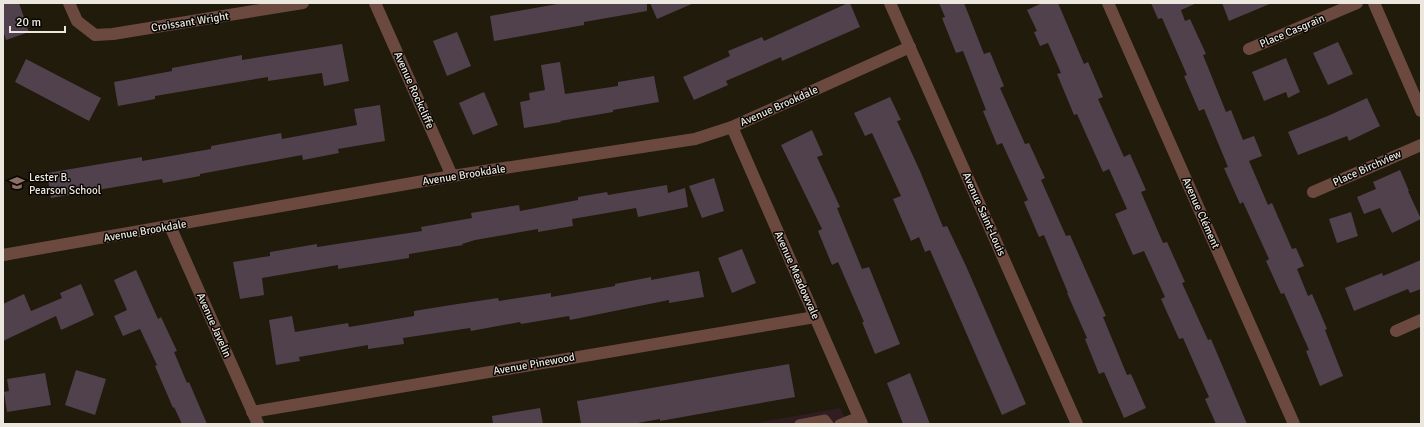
<svg xmlns="http://www.w3.org/2000/svg" width="1424" height="427" font-family="Signika,sans-serif">
<style>
.commercial{fill:#2f1d21}
.building{fill:#50414c}
.lines{fill:none;stroke-linecap:round;stroke-linejoin:round}
.lane{stroke:#6c493f;stroke-width:9}
.street{stroke:#6c493f;stroke-width:12}
.labels{text-anchor:middle;dominant-baseline:central;stroke-width:3;stroke-linejoin:round;paint-order:stroke}
.street-label{font-size:11px;fill:#ebe7de;stroke:#080603}
.poi-label{font-size:11px;fill:#ebe7de;stroke:#080603;text-anchor:start}
</style>
<rect width="100%" height="100%" fill="#211b0c"/>
<!-- commercial -->
<polygon class="commercial" points="840,408 848,424 750,424"/>
<!-- building -->
<g class="building">
<polygon points="3,3 19,3 29,32 6,40 3,30"/>
<polygon points="563,3 647,3 647,11 584,22 584,25 494,41 490,16"/>
<polygon points="650,3 694,3 657,19"/>
<polygon points="848,3 850,3 860,27 782,61 781,57 726,81 728,85 694,100 683,77 730,56 728,51 762,37 764,41"/>
<polygon points="939,3 964,3 984,54 990,52 1004,86 1000,88 1025,144 1029,143 1045,178 1041,180 1066,236 1070,235 1106,316 1103,317 1127,375 1131,374 1146,408 1124,418 1104,372 1099,374 1085,339 1087,338 1067,293 1068,293 1044,235 1039,237 1024,202 1028,200 1002,143 997,145 983,111 986,110 963,51 956,53 942,18 945,17"/>
<polygon points="1042,3 1058,3 1084,64 1088,62 1103,97 1098,99 1124,157 1130,154 1146,190 1141,192 1163,243 1167,242 1185,282 1182,283 1208,340 1211,339 1247,424 1216,424 1205,399 1209,397 1183,338 1179,339 1161,299 1165,297 1144,251 1133,255 1115,214 1127,209 1109,169 1103,172 1077,114 1074,115 1057,74 1061,73 1048,43 1040,46 1034,32 1037,31 1027,10"/>
<polygon points="1151,3 1197,3 1181,10 1185,21 1190,19 1206,54 1203,55 1226,112 1231,110 1243,140 1254,136 1262,156 1249,161 1268,205 1272,203 1292,249 1296,248 1304,266 1297,269 1308,296 1312,294 1327,329 1325,330 1343,376 1320,386 1306,351 1309,350 1284,293 1281,294 1266,261 1269,259 1243,202 1240,204 1224,168 1228,167 1204,109 1199,111 1184,76 1187,75 1162,18 1158,19"/>
<polygon points="1222,3 1272,3 1229,21"/>
<polygon points="457,32 471,66 447,76 433,41"/>
<polygon points="1338,42 1353,74 1328,85 1313,53"/>
<polygon points="342,44 349,81 324,86 322,73 268,81 268,77 155,96 155,99 118,106 114,82 172,71 172,68 242,55 242,60"/>
<polygon points="1286,58 1300,92 1288,98 1286,92 1264,101 1252,72"/>
<polygon points="26,59 101,98 89,121 15,82"/>
<polygon points="560,62 565,94 618,86 618,82 654,76 659,102 613,110 613,112 560,121 561,122 524,128 520,102 530,100 529,93 545,90 541,65"/>
<polygon points="484,92 498,125 473,135 459,103"/>
<polygon points="890,97 901,120 897,121 920,171 943,227 947,226 966,266 1026,404 1002,415 930,250 925,252 919,237 911,241 893,199 901,196 872,133 865,136 854,113"/>
<polygon points="1367,98 1380,126 1349,141 1347,136 1298,155 1288,132 1330,115"/>
<polygon points="380,105 385,141 338,149 339,153 303,160 302,155 200,174 200,176 163,183 162,179 51,198 47,173 142,157 142,161 211,149 211,146 281,133 282,139 357,125 354,109"/>
<polygon points="812,130 823,155 817,157 840,207 837,208 862,269 869,267 900,344 875,354 862,322 864,322 838,262 832,265 818,231 822,229 781,145"/>
<polygon points="1400,170 1409,191 1408,191 1421,219 1392,233 1380,208 1364,214 1357,197 1376,189 1373,182"/>
<polygon points="714,178 724,211 702,218 689,186"/>
<polygon points="667,185 668,193 685,188 688,207 638,217 636,208 572,219 573,226 538,232 538,229 475,240 462,244 463,245 409,254 409,258 338,269 338,265 262,278 264,295 240,299 233,262 270,256 270,252 317,244 317,247 422,231 421,227 472,218 471,213 519,205 520,211 578,200 578,197 607,192 608,195"/>
<polygon points="1351,212 1358,236 1337,243 1329,219"/>
<polygon points="742,249 756,283 732,293 718,258"/>
<polygon points="1421,260 1421,289 1410,293 1408,289 1354,311 1345,288 1382,273 1383,276"/>
<polygon points="136,270 158,319 161,317 177,351 174,352 187,383 189,382 207,424 182,424 174,407 173,408 155,366 157,365 140,329 123,336 114,316 127,310 114,280"/>
<polygon points="699,271 704,297 669,303 669,300 570,320 569,316 521,324 520,322 471,331 470,328 403,338 404,344 368,349 368,345 299,357 300,361 276,365 269,320 292,316 295,332 348,323 349,327 414,316 414,311 451,305 498,298 499,301 551,293 551,297 615,286 615,284 651,277 651,280"/>
<polygon points="81,284 94,315 61,330 56,316 3,341 3,304 24,294 31,311 62,298 60,293"/>
<polygon points="789,364 795,397 660,421 660,419 632,424 581,424 577,401"/>
<polygon points="76,370 106,379 95,415 65,405"/>
<polygon points="45,373 51,405 7,412 4,392 9,391 7,379"/>
<polygon points="910,373 930,424 903,424 887,383"/>
<polygon points="540,408 543,424 493,424 492,416"/>
</g>
<g class="lines">
<!-- lane -->
<g class="lane">
<polyline points="799,424 825,419 829,424"/>
<polyline points="839,424 859,416"/>
</g>
<!-- street -->
<g class="street">
<polyline points="69,3 77,21 95,35 113,34 303,3"/>
<polyline points="375,3 452,176"/>
<polyline points="890,3 1077,424"/>
<polyline points="1108,3 1294,424"/>
<polyline points="1374,3 1421,111"/>
<polyline points="1249,49 1357,3"/>
<polyline points="732,127 862,424"/>
<polyline points="1313,192 1421,145"/>
<polyline points="170,226 258,424"/>
<polyline points="3,255 452,176 695,139 732,127 910,47"/>
<polyline points="1396,331 1421,320"/>
<polyline points="252,412 815,317"/>
</g>
</g>
<!-- icons -->
<defs>
<g id="school-bare" transform="scale(1.2)"><path d="M0-5L7-2L0 1L-7-2ZM-4 1L0 2.5L4 1V4Q0 6-4 4Z" fill="#8d6e63" stroke="#080603" stroke-width="2.5" paint-order="stroke"/></g>
</defs>
<g fill-rule="evenodd">
<use href="#school-bare" x="17" y="183"/>
</g>
<g class="labels">
<!-- street labels -->
<g class="street-label">
<text transform="translate(190 22) rotate(-9)">Croissant Wright</text>
<text transform="translate(1292 31) rotate(-23)">Place Casgrain</text>
<text transform="translate(414 90) rotate(66)">Avenue Rockcliffe</text>
<text transform="translate(779 106) rotate(-24)">Avenue Brookdale</text>
<text transform="translate(1367 168) rotate(-24)">Place Birchview</text>
<text transform="translate(464 175) rotate(-9)">Avenue Brookdale</text>
<text transform="translate(1201 213) rotate(66)">Avenue Clément</text>
<text transform="translate(984 214) rotate(66)">Avenue Saint-Louis</text>
<text transform="translate(145 231) rotate(-10)">Avenue Brookdale</text>
<text transform="translate(797 275) rotate(66)">Avenue Meadowvale</text>
<text transform="translate(214 325) rotate(66)">Avenue Javelin</text>
<text transform="translate(534 364) rotate(-10)">Avenue Pinewood</text>
</g>
<!-- poi labels -->
<g class="poi-label">
<text x="29" y="177">Lester B.<tspan x="29" dy="13">Pearson School</tspan></text>
</g>
</g>
<!-- border -->
<rect width="1424" height="427" fill="none" stroke="#ebe7de" stroke-width="8"/>
<!-- scale -->
<path d="M10 26v6h55v-6" fill="none" stroke="#ebe7de" stroke-width="2"/>
<text x="16" y="26" font-size="12" fill="#ebe7de" stroke="#080603" stroke-width="3" paint-order="stroke">20 m</text>
</svg>
